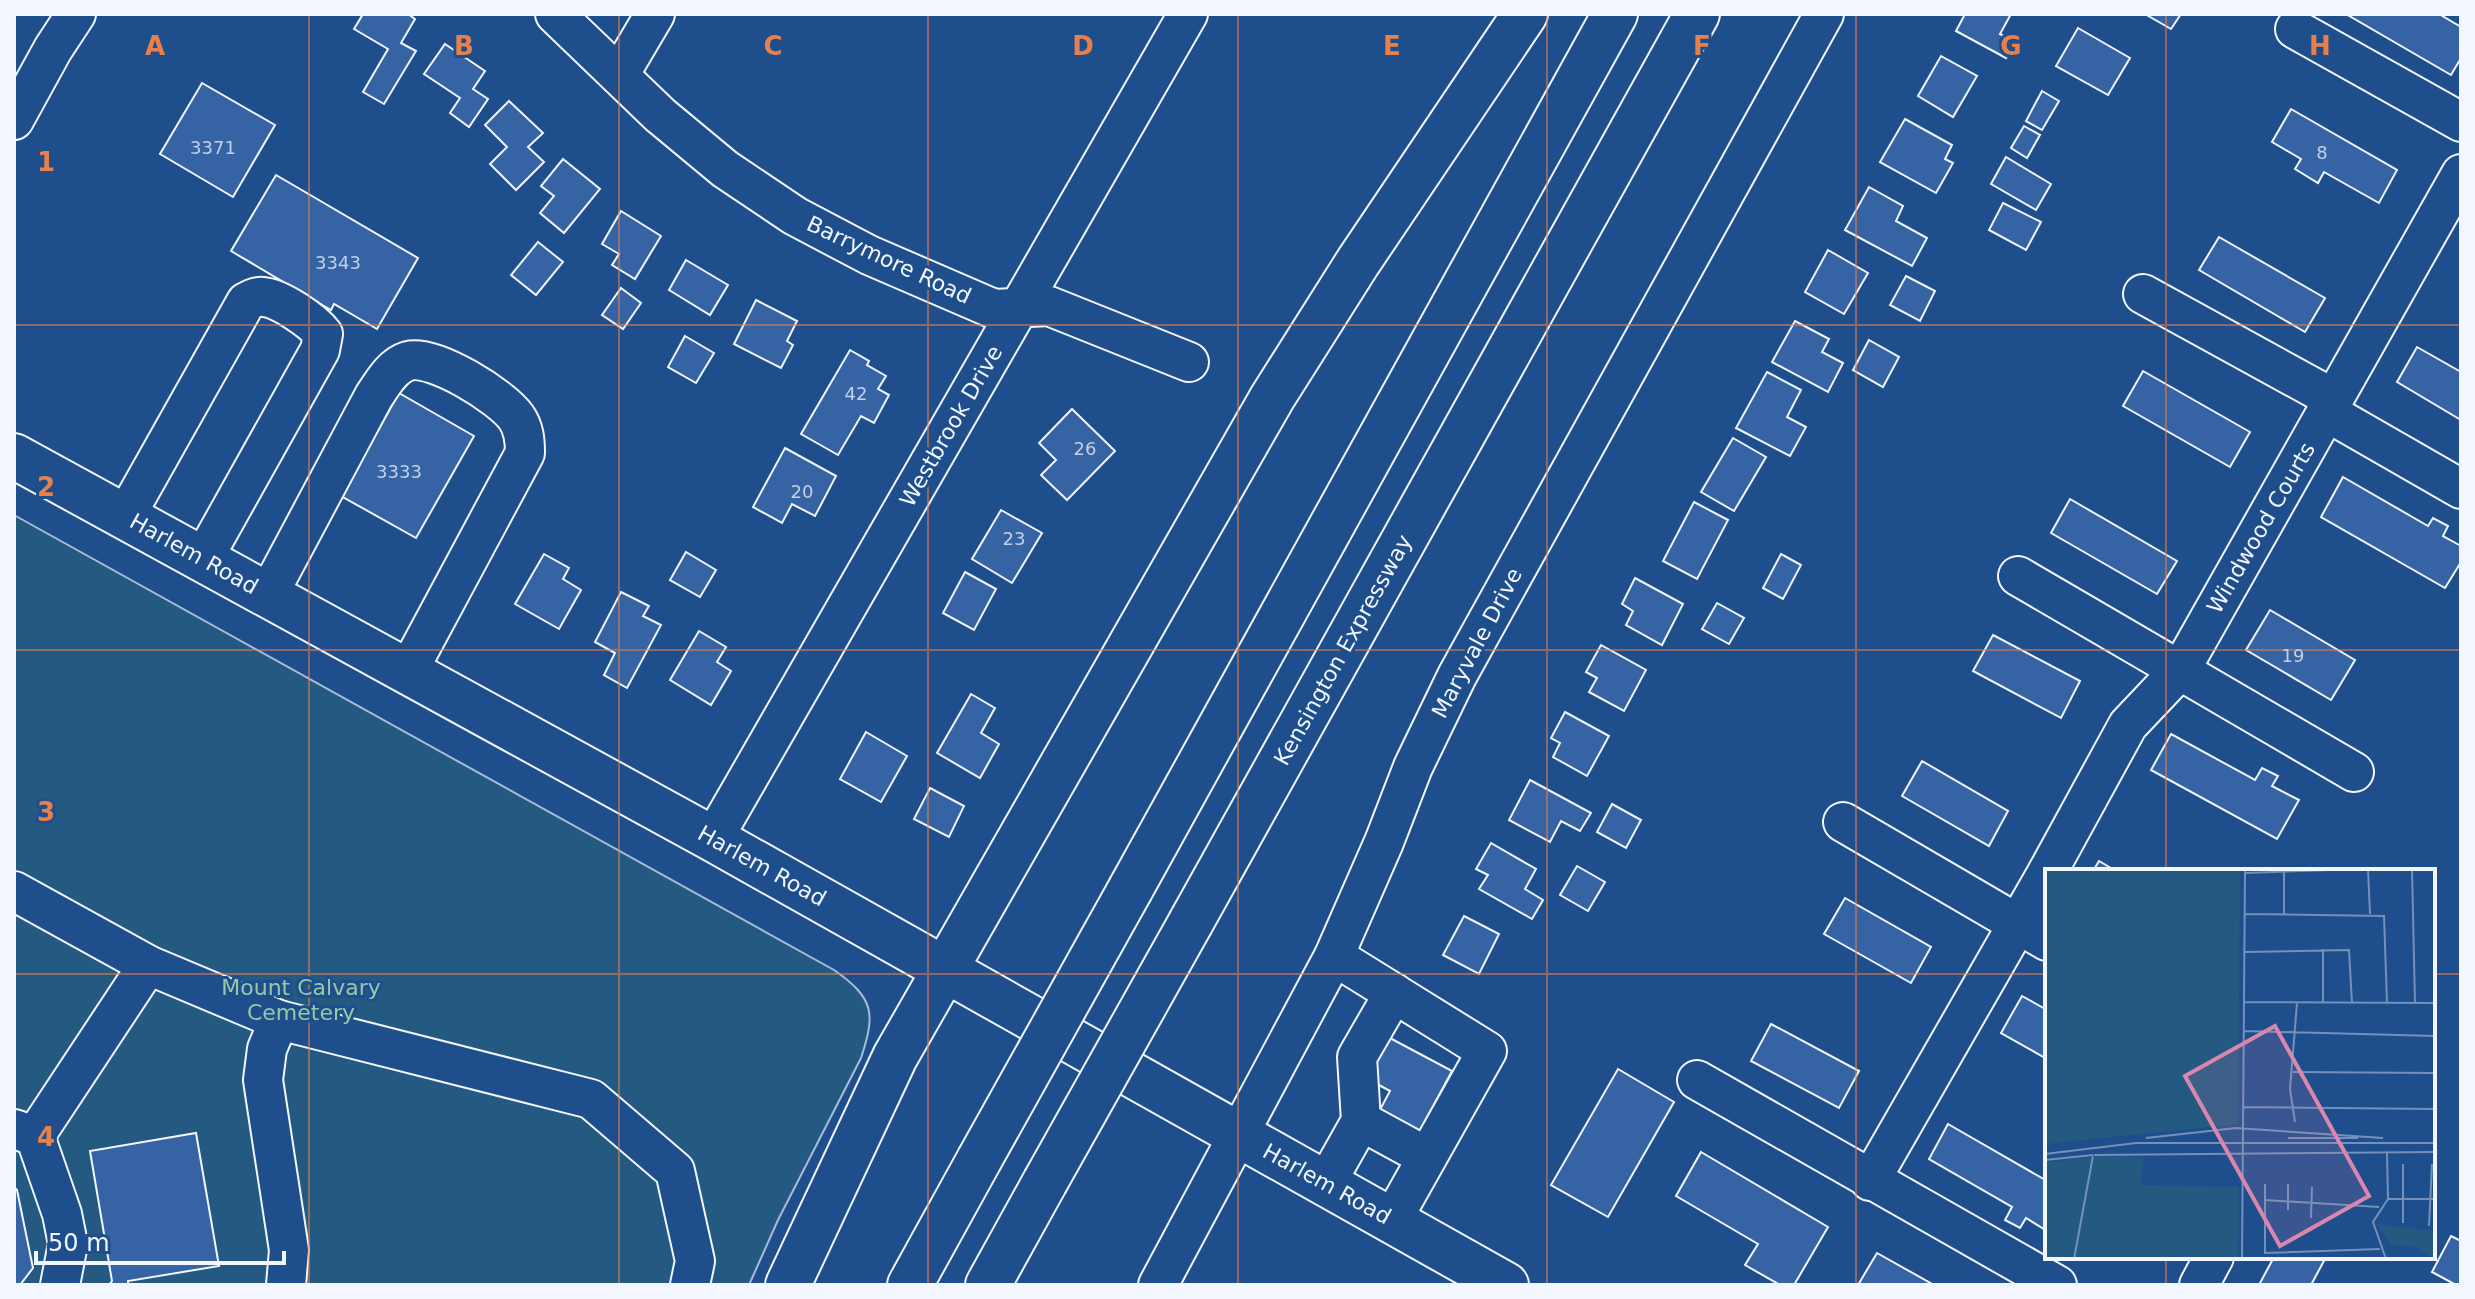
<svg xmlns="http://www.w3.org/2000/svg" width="2475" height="1299" font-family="'DejaVu Sans',sans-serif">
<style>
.green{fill:#245a82;stroke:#a8bbd7;stroke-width:2}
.building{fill:#3563a3;stroke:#f2f6ff;stroke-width:2}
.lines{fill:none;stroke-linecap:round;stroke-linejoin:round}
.minor-casing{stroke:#f2f6ff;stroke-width:42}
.major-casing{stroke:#f2f6ff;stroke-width:48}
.highway-casing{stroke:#f2f6ff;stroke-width:48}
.minor{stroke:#1f4e8c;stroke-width:38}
.major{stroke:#1f4e8c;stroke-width:44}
.highway{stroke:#1f4e8c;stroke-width:44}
.highway-bridge-casing{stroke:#f2f6ff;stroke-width:48;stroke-linecap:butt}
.highway-bridge{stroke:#1f4e8c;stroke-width:44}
.grid{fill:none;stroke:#ea8049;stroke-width:2;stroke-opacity:0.55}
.labels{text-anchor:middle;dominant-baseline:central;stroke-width:6;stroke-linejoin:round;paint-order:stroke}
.number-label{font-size:18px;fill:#c3d1e8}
.street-label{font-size:22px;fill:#f2f6ff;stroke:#1f4e8c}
.park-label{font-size:22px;fill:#97c8a6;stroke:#1f4e8c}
.inset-road{fill:none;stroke:#7391ba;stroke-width:2}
.view{fill:#da87ad;fill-opacity:0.15;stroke:#da87ad;stroke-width:4}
.inset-edge{fill:none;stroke:#f2f6ff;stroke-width:4}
.grid-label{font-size:26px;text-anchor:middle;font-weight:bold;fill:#ea8049;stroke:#1f4e8c;stroke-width:6;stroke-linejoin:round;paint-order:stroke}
</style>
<rect width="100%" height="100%" fill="#1f4e8c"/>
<!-- green -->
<path class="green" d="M14 515 834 970C874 998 876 1013 861 1058L778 1220 749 1285H14Z"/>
<!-- building -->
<g class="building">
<polygon points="363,14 408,14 415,19 401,43 416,51 384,104 363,92 388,49 354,29"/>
<polygon points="1965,14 2011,14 2000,34 2014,41 2006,58 1956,31"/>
<polygon points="2145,14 2181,14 2171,29"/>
<polygon points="2346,14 2439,14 2461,27 2461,58 2451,75"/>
<polygon points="2078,28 2130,58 2108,95 2056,66"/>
<polygon points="445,44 485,71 473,89 488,99 469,127 450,113 460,98 424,74"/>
<polygon points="1941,56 1977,76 1953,117 1918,96"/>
<polygon points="202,83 275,125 233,197 160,154"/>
<polygon points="2042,91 2059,101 2042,130 2026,121"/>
<polygon points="509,101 543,133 528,147 544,162 516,190 490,164 507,147 485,125"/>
<polygon points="2291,109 2397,170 2379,203 2324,172 2318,183 2295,169 2301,159 2272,142"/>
<polygon points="1905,119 1952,145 1945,159 1953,163 1936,193 1880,162"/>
<polygon points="2024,126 2040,135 2027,158 2011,148"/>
<polygon points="2006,157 2051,184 2036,210 1991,184"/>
<polygon points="563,159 600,189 564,233 540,213 554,196 541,186"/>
<polygon points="276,175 418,258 377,329 334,304 331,310 231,251"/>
<polygon points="1869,187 1903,206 1896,221 1927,238 1912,266 1845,230"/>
<polygon points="2003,203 2041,222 2026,250 1989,230"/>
<polygon points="621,211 661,236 635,279 612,265 619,254 602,244"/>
<polygon points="2219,237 2325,298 2305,332 2199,270"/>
<polygon points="538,242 563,262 536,295 511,275"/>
<polygon points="1828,250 1868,273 1844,314 1805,292"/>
<polygon points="686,260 728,285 710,315 669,290"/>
<polygon points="1906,276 1935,291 1920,321 1890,305"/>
<polygon points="621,288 641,303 623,329 602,315"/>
<polygon points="756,300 797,321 787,341 793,345 781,368 734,344"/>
<polygon points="1795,321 1829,339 1822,352 1843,363 1828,392 1772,362"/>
<polygon points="685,336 714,353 696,383 668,367"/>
<polygon points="1869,340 1899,357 1883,387 1853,370"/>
<polygon points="2417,347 2461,372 2461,420 2397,382"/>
<polygon points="850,350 869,361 867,365 886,376 878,389 889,395 874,423 861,416 838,455 801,434"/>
<polygon points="2143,371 2250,432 2230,467 2123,406"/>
<polygon points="1767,372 1801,390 1787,417 1806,427 1790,456 1736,428"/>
<polygon points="399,393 474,436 416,538 341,496"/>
<polygon points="1072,409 1115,451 1067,500 1041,475 1056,460 1039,443"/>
<polygon points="1733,438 1766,457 1734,511 1701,492"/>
<polygon points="785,448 836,476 815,516 792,504 782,523 753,507"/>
<polygon points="2343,477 2428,526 2433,518 2448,526 2443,536 2461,546 2461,562 2445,588 2321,517"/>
<polygon points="2070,499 2177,561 2157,594 2051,533"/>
<polygon points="1694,502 1728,520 1697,579 1663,561"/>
<polygon points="1001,510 1042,533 1012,583 972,559"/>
<polygon points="686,552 716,570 700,597 670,580"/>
<polygon points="544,554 569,568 563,579 581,590 559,629 515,604"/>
<polygon points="1781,554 1801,565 1783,599 1763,588"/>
<polygon points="965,572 996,589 974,630 943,613"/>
<polygon points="1635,578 1683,604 1662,645 1626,625 1633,611 1622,604"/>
<polygon points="621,592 649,606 643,616 661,625 627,688 604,675 615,653 595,642"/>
<polygon points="1717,603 1744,618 1729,644 1702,629"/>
<polygon points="2270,610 2355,660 2331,700 2246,650"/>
<polygon points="699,631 726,647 717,662 731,671 711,705 670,680"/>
<polygon points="1993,635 2080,681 2061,718 1973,671"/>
<polygon points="1601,645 1646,670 1624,711 1589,692 1597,678 1586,672"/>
<polygon points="971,694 995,708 981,733 999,744 980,778 937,753"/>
<polygon points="1565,712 1609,736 1587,776 1553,757 1560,743 1551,738"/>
<polygon points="866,732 907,756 881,802 840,779"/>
<polygon points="2171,734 2255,780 2262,768 2278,776 2272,786 2299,800 2277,839 2151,770"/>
<polygon points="1922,761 2008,811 1989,846 1902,796"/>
<polygon points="1530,780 1591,813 1580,831 1561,821 1550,842 1509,820"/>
<polygon points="930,788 964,806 949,837 914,819"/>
<polygon points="1612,804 1641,820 1626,848 1597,832"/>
<polygon points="1491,843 1536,869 1525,889 1543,900 1532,919 1479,889 1488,875 1476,869"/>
<polygon points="2099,861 2116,871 2093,871"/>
<polygon points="1577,866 1605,882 1588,911 1560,895"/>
<polygon points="1845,898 1931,947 1911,983 1824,934"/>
<polygon points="1464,916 1499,934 1479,974 1443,955"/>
<polygon points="2022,996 2047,1010 2047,1059 2001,1033"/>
<polygon points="1771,1024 1859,1071 1839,1108 1751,1061"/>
<polygon points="1388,1037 1452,1071 1415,1140 1375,1119 1390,1091 1366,1078"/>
<polygon points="1618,1069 1674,1102 1608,1217 1551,1185"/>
<polygon points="1948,1124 2047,1181 2047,1231 2026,1218 2020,1228 2005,1220 2012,1207 1929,1159"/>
<polygon points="196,1133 219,1266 128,1281 128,1285 109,1285 112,1281 90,1151"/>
<polygon points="1701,1152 1828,1227 1794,1285 1780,1285 1745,1265 1758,1244 1676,1196"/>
<polygon points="14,1187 17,1190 33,1268 20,1285 14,1285"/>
<polygon points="2451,1236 2461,1241 2461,1285 2456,1285 2432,1272"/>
<polygon points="1877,1253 1934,1285 1858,1285"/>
<polygon points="2274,1257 2326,1257 2311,1285 2259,1285"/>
</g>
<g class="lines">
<!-- minor casing -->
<g class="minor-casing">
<g id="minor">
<polyline points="555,14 660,115 725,169 795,216 869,255 994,309 1049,306 1189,362"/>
<polyline points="2295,29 2461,122"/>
<polyline points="619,75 655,14"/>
<polyline points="14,120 53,49 76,14"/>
<polyline points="2143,294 2334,399"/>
<polyline points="2327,412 2461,489"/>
<path d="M125 517 246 302C252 299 257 296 264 297 281 299 313 321 323 334L320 350 203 559"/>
<polyline points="2018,576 2354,772"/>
<path d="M268 595 374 396C383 383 392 366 408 361 434 354 502 397 516 417 524 428 525 440 525 453L408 671"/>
<polyline points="1843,822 2047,941"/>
<polyline points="713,839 1188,14"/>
<polyline points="2048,871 2128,725 2181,669 2461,174"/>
<polyline points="14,891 148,965 279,1020 591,1099 675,1171 695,1261 690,1285"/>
<polyline points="1334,956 1487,1051 1392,1220"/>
<polyline points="279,1020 267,1049 263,1080 289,1250 286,1285"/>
<polyline points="1697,1080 2057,1285"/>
<polyline points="1361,1121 1427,1157"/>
<polyline points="14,1129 35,1136 148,965"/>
<polyline points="35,1136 62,1214 68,1244 60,1285"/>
<polyline points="1870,1181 2047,873"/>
<polyline points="1326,1183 1361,1121 1357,1057 1394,993"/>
<polyline points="1158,1285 1334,956 1384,842 1413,767 1457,676 1824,14"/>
<polyline points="2199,1285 2214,1257"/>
</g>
</g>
<!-- major casing -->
<g class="major-casing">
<polyline id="major" points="14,456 713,839 1506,1285"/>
</g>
<!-- highway casing -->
<g class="highway-casing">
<g id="highway">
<polyline points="1131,888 1615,14"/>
<polyline points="1191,922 1697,14"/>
<polyline points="788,1285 895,1057 1272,398 1358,262 1525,14"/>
<polyline points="910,1285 979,1160"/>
<polyline points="988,1285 1045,1182"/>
</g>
</g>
<!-- minor -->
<use href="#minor" class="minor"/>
<!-- major -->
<use href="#major" class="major"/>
<!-- highway -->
<use href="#highway" class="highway"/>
<!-- highway-bridge casing -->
<g class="highway-bridge-casing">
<g id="highway-bridge">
<polyline points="979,1160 1131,888"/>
<polyline points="1045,1182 1191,922"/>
</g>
</g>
<!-- highway-bridge -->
<use href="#highway-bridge" class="highway-bridge"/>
</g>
<!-- grid -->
<path class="grid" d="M309 14V1285M619 14V1285M928 14V1285M1238 14V1285M1547 14V1285M1856 14V1285M2166 14V871M14 325H2461M14 650H2461M14 974H2047M2433 974H2461M2166 1257V1285"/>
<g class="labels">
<!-- number labels -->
<g class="number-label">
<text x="213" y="147">3371</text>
<text x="2322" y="152">8</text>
<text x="338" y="262">3343</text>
<text x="856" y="393">42</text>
<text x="1085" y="448">26</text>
<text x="399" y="471">3333</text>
<text x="802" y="491">20</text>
<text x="1014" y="538">23</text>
<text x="2293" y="655">19</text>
</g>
<!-- street labels -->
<g class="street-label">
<text transform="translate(889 260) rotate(25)">Barrymore Road</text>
<text transform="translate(951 426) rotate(-60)">Westbrook Drive</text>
<text transform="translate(2261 528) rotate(-60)">Windwood Courts</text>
<text transform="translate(194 554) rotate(29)">Harlem Road</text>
<text transform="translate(1477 643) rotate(-62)">Maryvale Drive</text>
<text transform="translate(1343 650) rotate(-61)">Kensington Expressway</text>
<text transform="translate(762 866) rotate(29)">Harlem Road</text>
<text transform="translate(1327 1184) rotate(29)">Harlem Road</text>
</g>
<!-- park labels -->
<g class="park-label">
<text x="301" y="987">Mount Calvary<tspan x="301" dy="25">Cemetery</tspan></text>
</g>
</g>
<!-- overview -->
<g transform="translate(2045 869)">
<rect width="390" height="390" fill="#1f4e8c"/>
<path d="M0 0H195L193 255 0 275ZM54 287 98 289 96 316 194 318 193 390H0V294ZM331 355 390 362V390L373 378 347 376Z" fill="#245a82"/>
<path class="inset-road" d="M323 0 325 45M367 0 370 134M200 4 317 0M200 45 339 47 342 134M239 45V0M199 83 304 81 307 134M199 133 390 134M278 134V80M199 162 390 167M248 203 390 204M199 238 390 240M250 253 245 220 252 134M101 269 191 259 338 269M243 269H313M342 283 343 330M0 285 91 274H390M49 286 390 283M0 291 48 286M220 315V384L335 380M343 330H390M220 331 334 338M243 341V315M266 349 267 318M358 354V295M384 357 387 295M29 390 48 287M197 390 200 0M341 390 328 353 343 330"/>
<path class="view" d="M230 157 324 327 235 377 140 207Z"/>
<rect width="390" height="390" class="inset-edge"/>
</g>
<g class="grid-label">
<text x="155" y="55">A</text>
<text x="464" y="55">B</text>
<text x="773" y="55">C</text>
<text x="1083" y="55">D</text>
<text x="1392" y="55">E</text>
<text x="1702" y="55">F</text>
<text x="2011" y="55">G</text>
<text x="2320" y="55">H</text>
<text x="46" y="171">1</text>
<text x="46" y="496">2</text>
<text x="46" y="821">3</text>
<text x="46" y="1146">4</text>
</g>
<!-- border -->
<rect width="2475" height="1299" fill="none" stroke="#f2f6ff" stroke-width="32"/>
<!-- scale -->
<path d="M36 1251v12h248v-12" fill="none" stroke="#f2f6ff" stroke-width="4"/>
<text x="48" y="1251" font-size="24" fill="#f2f6ff" stroke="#1f4e8c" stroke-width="6" paint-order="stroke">50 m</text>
</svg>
